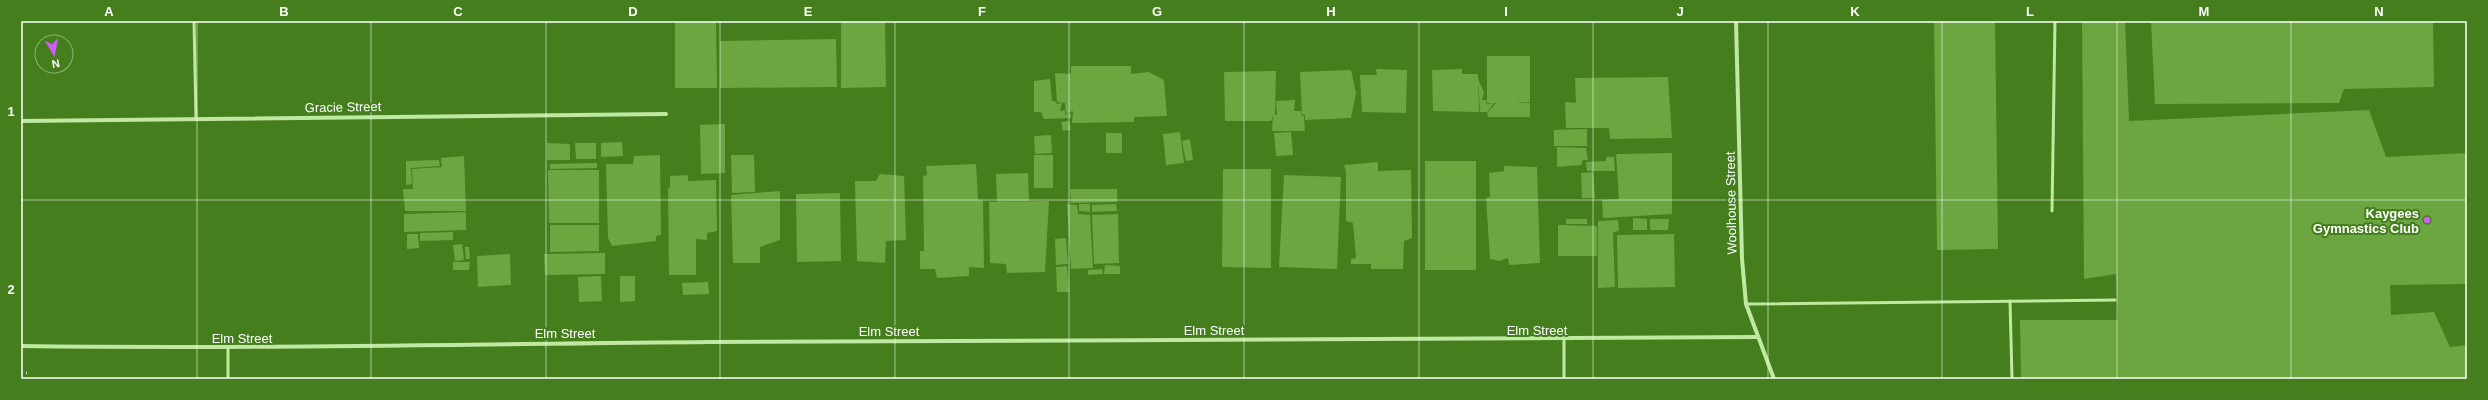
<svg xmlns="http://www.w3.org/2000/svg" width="2488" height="400" font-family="Arial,sans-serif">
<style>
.building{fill:#6ba641}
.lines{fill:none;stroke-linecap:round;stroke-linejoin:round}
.path{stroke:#bfe8a0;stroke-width:2.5;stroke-dasharray:2 3;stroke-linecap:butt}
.service{stroke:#bfe8a0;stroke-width:3}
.minor{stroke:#bfe8a0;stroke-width:4}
.grid{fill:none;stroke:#fff;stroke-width:1;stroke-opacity:0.55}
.poi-dot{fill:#cf5ef8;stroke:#457e1d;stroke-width:1.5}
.labels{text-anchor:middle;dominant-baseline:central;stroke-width:4;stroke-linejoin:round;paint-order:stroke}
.street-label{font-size:13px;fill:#fff;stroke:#457e1d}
.poi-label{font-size:13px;font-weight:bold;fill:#fff;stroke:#457e1d;text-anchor:end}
.neatline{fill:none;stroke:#fff;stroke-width:1.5}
.grid-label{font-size:13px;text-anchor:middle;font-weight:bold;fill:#fff}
</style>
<rect width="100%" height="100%" fill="#457e1d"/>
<!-- building -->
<g class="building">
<polygon points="675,21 716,21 717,88 675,88"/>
<polygon points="841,21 885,21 886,87 841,88"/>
<polygon points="1934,21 1995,21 1998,249 1937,250"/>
<polygon points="2082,21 2125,21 2129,121 2369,110 2386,157 2467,153 2467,284 2390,285 2391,315 2434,312 2450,347 2467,345 2467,379 2021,379 2020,320 2118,320 2116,274 2084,279"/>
<polygon points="2151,21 2433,21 2434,87 2344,89 2339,103 2155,104"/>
<polygon points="836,39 837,87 720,88 720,41"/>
<polygon points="1487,56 1530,56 1530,102 1514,103 1530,103 1530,117 1488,117 1487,113 1496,103 1487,103"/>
<polygon points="1071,66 1131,66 1131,74 1149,72 1164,80 1167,116 1134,117 1134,122 1072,123 1073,111 1066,114 1065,103 1057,102 1055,73 1071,74"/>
<polygon points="1376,69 1407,70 1406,113 1362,112 1360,75 1377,75"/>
<polygon points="1462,69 1462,74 1478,74 1479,112 1433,111 1432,70"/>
<polygon points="1351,70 1356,93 1351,118 1305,120 1305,115 1302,114 1300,72"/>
<polygon points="1276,71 1275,115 1277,115 1276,101 1295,100 1294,111 1301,111 1302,117 1302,115 1304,116 1305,131 1272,131 1273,115 1271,121 1225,121 1224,72"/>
<polygon points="1668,77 1672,138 1610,139 1609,128 1566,128 1565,102 1576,103 1575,78"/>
<polygon points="1050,79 1052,101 1055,101 1057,104 1062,103 1060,111 1065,110 1065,115 1071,113 1071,118 1044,119 1041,112 1034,112 1034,81"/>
<polygon points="1478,79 1484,92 1482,100 1486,100 1487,106 1487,104 1494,103 1487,112 1480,112"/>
<polygon points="1069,121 1071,130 1063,131 1061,122"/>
<polygon points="725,124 725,173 701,174 700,125"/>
<polygon points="1587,129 1587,146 1554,146 1554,130"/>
<polygon points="1180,132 1184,163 1166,165 1163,134"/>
<polygon points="1291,132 1293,155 1276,156 1274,133"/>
<rect x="1106" y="133" width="16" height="20"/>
<polygon points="1051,135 1052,153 1035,154 1034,136"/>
<polygon points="1190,139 1193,160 1186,161 1182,141"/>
<polygon points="622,142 623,156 601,157 601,143"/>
<polygon points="547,143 570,144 570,160 547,160"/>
<polygon points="575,143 596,143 596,159 576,159"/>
<polygon points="1557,147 1586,148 1588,160 1583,160 1581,165 1557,167"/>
<polygon points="1672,153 1672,214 1603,218 1602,200 1619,199 1616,154"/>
<polygon points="660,155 661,235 656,236 656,241 612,246 608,238 606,164 633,164 634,156"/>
<polygon points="731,155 754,155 755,192 732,193"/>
<rect x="1034" y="155" width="19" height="33"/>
<polygon points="464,156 466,211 405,211 403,189 413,189 412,169 442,167 441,158"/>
<polygon points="1606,157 1614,157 1615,171 1587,171 1586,162 1606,161"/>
<polygon points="439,160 440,166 411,168 412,184 406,185 406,161"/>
<rect x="1425" y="161" width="51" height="109"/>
<polygon points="1378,162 1378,171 1411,170 1412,238 1404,241 1403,269 1371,269 1371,264 1351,264 1351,259 1356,258 1353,223 1346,221 1346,172 1344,165"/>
<polygon points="597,163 597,168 550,169 550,164"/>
<polygon points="976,164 978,199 983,201 984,268 969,267 969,276 937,278 935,269 920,269 920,251 924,251 923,176 927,175 926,166"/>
<polygon points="1504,166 1537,167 1540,263 1509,265 1508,258 1499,261 1490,259 1486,198 1490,197 1489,173 1504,171"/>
<polygon points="1223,169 1271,169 1271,268 1222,267"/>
<polygon points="548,170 599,170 599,223 549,223"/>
<polygon points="1593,172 1595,198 1582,198 1581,173"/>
<polygon points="1028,173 1029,201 997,202 996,174"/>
<polygon points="880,174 904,176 906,240 886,241 885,263 857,261 855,181 876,181"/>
<polygon points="688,175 688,181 716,180 717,231 707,233 707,240 696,239 696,275 669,275 668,188 670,188 670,176"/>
<polygon points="1284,175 1341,177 1337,269 1279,267"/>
<polygon points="1070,189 1117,189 1117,202 1071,203"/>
<polygon points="780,191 780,240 760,247 760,263 733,263 731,195"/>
<polygon points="840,193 841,261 797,262 796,194"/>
<polygon points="1049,201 1045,272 1007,273 1006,264 990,263 989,202"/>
<polygon points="1067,204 1077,205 1078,214 1090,215 1093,268 1071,269"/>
<polygon points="1079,204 1090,204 1090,212 1079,211"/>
<polygon points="1116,204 1117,211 1092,212 1092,205"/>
<polygon points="466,212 466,230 404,232 404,214"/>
<polygon points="1118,214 1119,263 1094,264 1092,215"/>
<polygon points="1633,218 1647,219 1647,230 1633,230"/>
<rect x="1566" y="219" width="21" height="5"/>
<polygon points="1650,219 1669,219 1668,230 1650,230"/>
<polygon points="1618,220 1619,230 1613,233 1615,287 1598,288 1598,221"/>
<polygon points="550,225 599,225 599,251 550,252"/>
<polygon points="1558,225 1597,226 1597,256 1558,256"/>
<polygon points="453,232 453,240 420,241 420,233"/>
<polygon points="407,234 418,234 419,248 407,249"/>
<polygon points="1674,234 1675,287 1618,288 1617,235"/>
<polygon points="1066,238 1068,264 1056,265 1055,239"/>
<polygon points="462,244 464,260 455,261 453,245"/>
<polygon points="465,247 469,247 470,259 466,259"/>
<polygon points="605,253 605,274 545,275 544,254"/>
<polygon points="510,254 511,285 478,287 477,256"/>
<polygon points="453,262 470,262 469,270 453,270"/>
<polygon points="1105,265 1120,266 1120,274 1104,274"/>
<polygon points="1067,266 1069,292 1057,292 1056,267"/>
<polygon points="1102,269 1103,274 1088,275 1088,270"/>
<polygon points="601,276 602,301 579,302 578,277"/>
<polygon points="620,276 635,276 635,301 620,302"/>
<polygon points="708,282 709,294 683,295 682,283"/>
</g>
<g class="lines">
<!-- path -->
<polyline class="path" points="21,373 27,373"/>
<!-- service -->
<g class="service">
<polyline points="194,21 196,119"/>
<polyline points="2052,211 2055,21"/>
<polyline points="2010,301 2012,379"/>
<polyline points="1746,304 2115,300"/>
<polyline points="1564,340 1564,379"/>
<polyline points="228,348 228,379"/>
</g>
<!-- minor -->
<g class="minor">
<polyline points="1736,21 1742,259 1746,304 1774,379"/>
<polyline points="21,121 666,114"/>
<path d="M21 346C251 349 481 344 711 342 1060 340 1409 340 1758 337"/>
</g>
</g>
<!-- grid -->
<path class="grid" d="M197 21V379M371 21V379M546 21V379M720 21V379M895 21V379M1069 21V379M1244 21V379M1419 21V379M1593 21V379M1768 21V379M1942 21V379M2117 21V379M2291 21V379M21 200H2467"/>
<!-- markers -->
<circle class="poi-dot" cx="2427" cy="220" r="4"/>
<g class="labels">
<!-- street labels -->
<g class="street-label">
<text transform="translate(343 107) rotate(-1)">Gracie Street</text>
<text transform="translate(1731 203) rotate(-91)">Woolhouse Street</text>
<text x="1214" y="330">Elm Street</text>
<text x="1537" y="330">Elm Street</text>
<text x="889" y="331">Elm Street</text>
<text x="565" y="333">Elm Street</text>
<text x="242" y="338">Elm Street</text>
</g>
<!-- poi labels -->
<g class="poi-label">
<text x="2419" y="213">Kaygees<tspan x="2419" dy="15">Gymnastics Club</tspan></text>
</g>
</g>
<!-- border -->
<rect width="2488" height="400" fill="none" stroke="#457e1d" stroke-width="44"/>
<!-- north arrow -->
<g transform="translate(54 54) rotate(170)"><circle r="19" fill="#457e1d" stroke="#8fb277"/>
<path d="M0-3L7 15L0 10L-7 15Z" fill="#cf5ef8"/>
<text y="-6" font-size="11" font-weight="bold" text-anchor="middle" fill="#ffffff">N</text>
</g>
<rect x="22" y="22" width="2444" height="356" class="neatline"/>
<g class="grid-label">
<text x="109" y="16">A</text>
<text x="284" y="16">B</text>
<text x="458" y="16">C</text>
<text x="633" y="16">D</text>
<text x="808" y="16">E</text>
<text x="982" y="16">F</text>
<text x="1157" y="16">G</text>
<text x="1331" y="16">H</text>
<text x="1506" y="16">I</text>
<text x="1680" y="16">J</text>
<text x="1855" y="16">K</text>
<text x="2030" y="16">L</text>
<text x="2204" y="16">M</text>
<text x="2379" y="16">N</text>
<text x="11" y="116">1</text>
<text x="11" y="294">2</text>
</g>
</svg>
